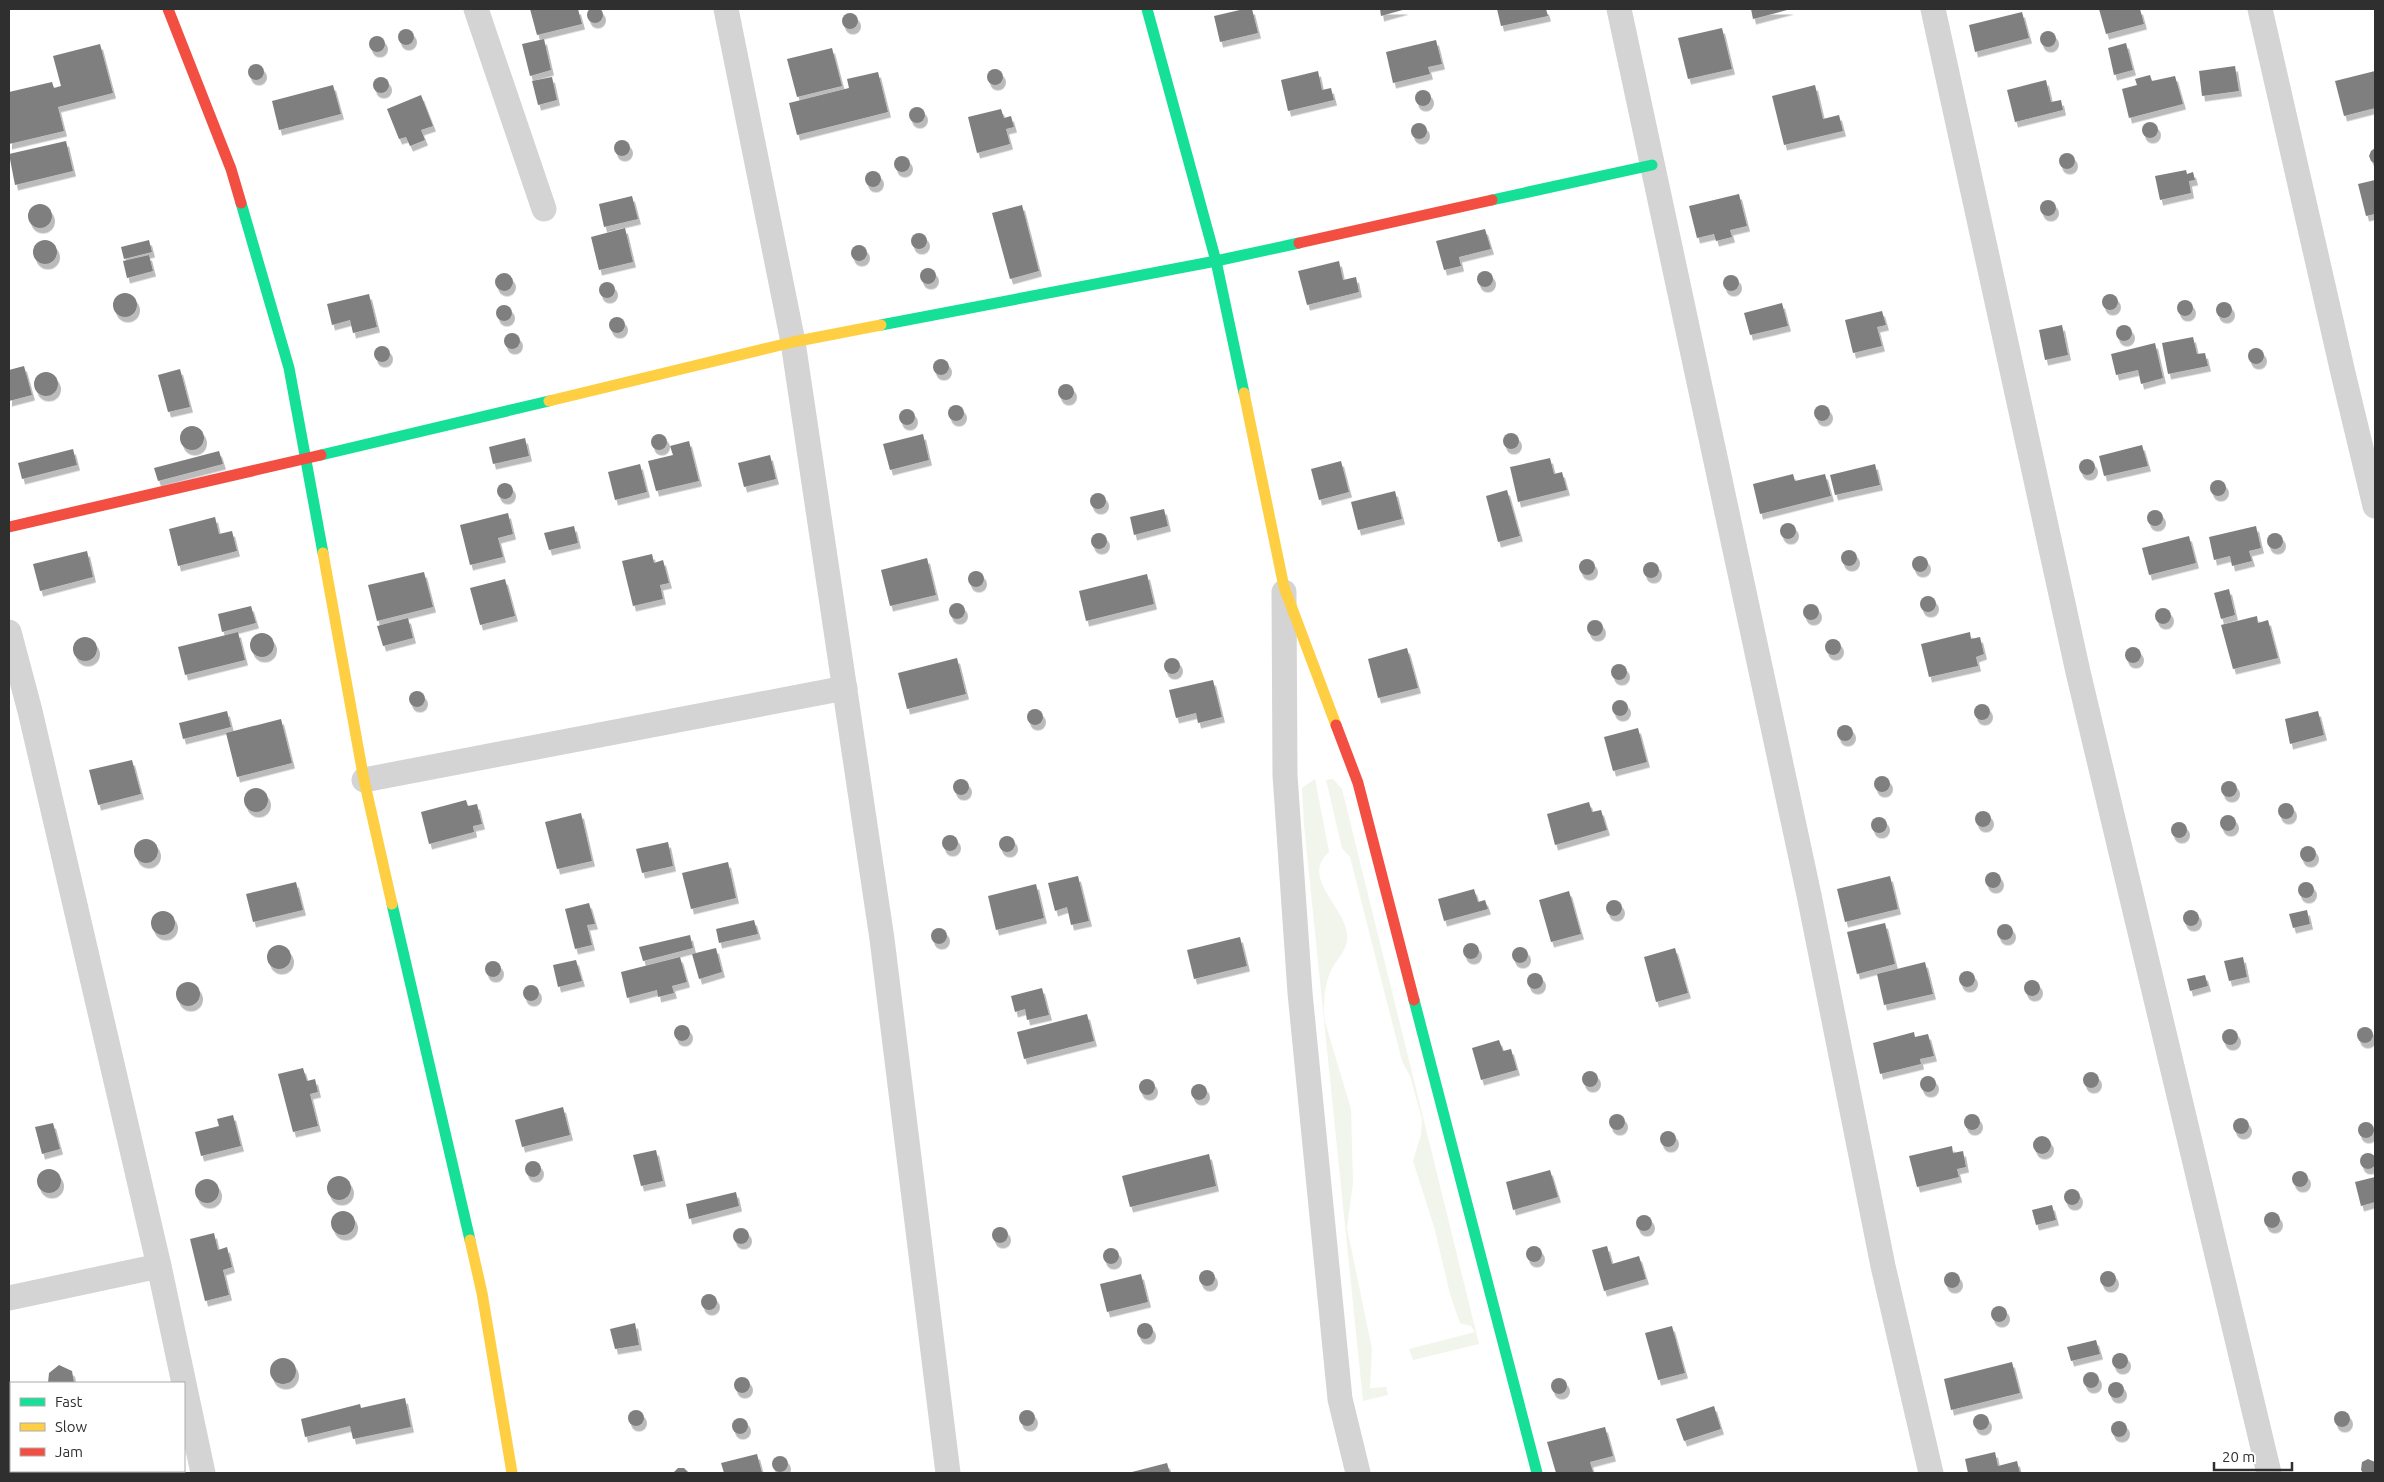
<svg xmlns="http://www.w3.org/2000/svg" width="2384" height="1482" font-family="Ubuntu,sans-serif">
<style>
.green{fill:#f2f5ec}
.building{fill:#7f7f7f;filter:url(#shadow)}
.lines{fill:none;stroke-linecap:round;stroke-linejoin:round}
.street{stroke:#d4d4d4;stroke-width:25}
.fast{stroke:#16e098;stroke-width:11}
.slow{stroke:#ffcf43;stroke-width:11}
.jam{stroke:#f24e42;stroke-width:11}
</style>
<defs>
<filter id="shadow"><feDropShadow dx="3" dy="5.5" stdDeviation="0" flood-color="#0004"/></filter>
</defs>
<rect width="100%" height="100%" fill="#fff"/>
<!-- green -->
<g class="green">
<path d="M1315 779 1329 852C1300 877 1344 906 1347 934 1349 950 1336 959 1330 973 1324 987 1323 1007 1325 1022L1351 1109 1353 1183 1347 1228 1372 1349 1370 1388 1386 1387 1388 1395 1363 1401 1304 825 1302 788Z"/>
<polygon points="1333,779 1342,789 1479,1344 1413,1360 1409,1349 1475,1332 1471,1326 1460,1323 1450,1294 1435,1230 1413,1161 1421,1135 1422,1119 1410,1076 1402,1061 1350,857 1342,848 1326,780"/>
</g>
<!-- building -->
<g class="building">
<circle cx="595" cy="15" r="8"/>
<polygon points="530,9 578,9 582,24 537,35"/>
<polygon points="1244,9 1252,9 1258,33 1220,42 1214,16"/>
<polygon points="1380,9 1406,9 1381,16"/>
<polygon points="1497,9 1546,9 1548,16 1501,26"/>
<polygon points="1751,9 1791,9 1753,19"/>
<polygon points="2099,9 2140,9 2144,24 2106,34"/>
<polygon points="2022,12 2029,38 1975,52 1969,25"/>
<circle cx="850" cy="21" r="8"/>
<polygon points="1722,28 1732,69 1688,79 1678,38"/>
<circle cx="406" cy="37" r="8"/>
<circle cx="2048" cy="39" r="8"/>
<circle cx="377" cy="44" r="8"/>
<polygon points="544,39 551,70 530,76 522,44"/>
<polygon points="1436,40 1442,64 1428,67 1430,74 1393,83 1386,52"/>
<polygon points="2126,43 2133,70 2114,75 2108,48"/>
<polygon points="100,44 113,93 58,107 64,131 9,144 9,92 52,82 54,88 61,86 53,56"/>
<polygon points="832,48 842,86 797,97 787,59"/>
<circle cx="256" cy="72" r="8"/>
<polygon points="2235,66 2239,91 2202,96 2199,71"/>
<circle cx="995" cy="77" r="8"/>
<polygon points="1318,71 1322,90 1331,88 1334,100 1288,111 1281,80"/>
<polygon points="2375,71 2375,108 2344,116 2335,81"/>
<polygon points="878,72 888,112 797,135 789,103 849,88 847,79"/>
<polygon points="2150,75 2152,81 2175,76 2183,104 2129,118 2122,89 2137,85 2135,79"/>
<circle cx="381" cy="85" r="8"/>
<polygon points="552,77 557,100 538,105 532,81"/>
<polygon points="2046,80 2051,102 2061,100 2063,110 2015,122 2007,90"/>
<polygon points="333,85 341,114 279,130 272,101"/>
<polygon points="1815,85 1823,119 1839,115 1843,131 1784,145 1772,96"/>
<circle cx="1423" cy="98" r="8"/>
<polygon points="421,95 433,126 421,130 425,140 410,146 406,137 399,139 387,109"/>
<circle cx="917" cy="115" r="8"/>
<polygon points="1001,109 1004,118 1011,116 1014,127 1006,129 1010,144 977,153 968,117"/>
<circle cx="2150" cy="130" r="8"/>
<circle cx="1419" cy="131" r="8"/>
<circle cx="622" cy="148" r="8"/>
<polygon points="66,141 73,171 15,185 9,154"/>
<polygon points="2375,148 2375,164 2371,161 2369,156 2371,151"/>
<circle cx="2067" cy="161" r="8"/>
<circle cx="902" cy="164" r="8"/>
<polygon points="2186,170 2187,174 2193,172 2195,180 2189,181 2191,193 2160,200 2155,176"/>
<circle cx="873" cy="179" r="8"/>
<polygon points="2375,180 2375,214 2366,216 2358,184"/>
<polygon points="1739,194 1747,226 1730,230 1732,237 1716,241 1714,234 1697,238 1689,206"/>
<polygon points="632,196 638,219 604,227 599,204"/>
<circle cx="2048" cy="208" r="8"/>
<circle cx="40" cy="216" r="12"/>
<polygon points="1022,205 1039,271 1010,279 992,213"/>
<polygon points="625,228 633,262 599,270 591,237"/>
<polygon points="1485,229 1491,249 1459,257 1461,266 1444,270 1436,241"/>
<circle cx="919" cy="241" r="8"/>
<circle cx="45" cy="252" r="12"/>
<polygon points="149,240 152,252 124,259 121,247"/>
<circle cx="859" cy="253" r="8"/>
<polygon points="149,255 153,271 127,278 123,261"/>
<polygon points="1339,261 1343,280 1356,277 1359,292 1307,305 1298,271"/>
<circle cx="928" cy="276" r="8"/>
<circle cx="1485" cy="279" r="8"/>
<circle cx="504" cy="282" r="9"/>
<circle cx="1731" cy="283" r="8"/>
<circle cx="607" cy="290" r="8"/>
<circle cx="125" cy="305" r="12"/>
<circle cx="2110" cy="302" r="8"/>
<polygon points="369,294 377,327 353,333 350,320 332,325 327,304"/>
<circle cx="2185" cy="308" r="8"/>
<circle cx="2224" cy="310" r="8"/>
<polygon points="1782,303 1788,326 1750,335 1744,313"/>
<circle cx="504" cy="313" r="8"/>
<polygon points="1882,311 1886,325 1877,327 1882,346 1853,353 1845,320"/>
<circle cx="617" cy="325" r="8"/>
<circle cx="2124" cy="333" r="8"/>
<polygon points="2062,325 2068,355 2045,360 2039,330"/>
<circle cx="512" cy="341" r="8"/>
<polygon points="2193,337 2197,354 2205,353 2208,366 2168,374 2162,343"/>
<polygon points="2155,343 2163,378 2141,384 2138,370 2116,375 2111,354"/>
<circle cx="382" cy="354" r="8"/>
<circle cx="2256" cy="356" r="8"/>
<circle cx="941" cy="367" r="8"/>
<polygon points="24,366 32,395 9,401 9,370"/>
<polygon points="180,369 190,407 168,412 158,375"/>
<circle cx="46" cy="384" r="12"/>
<circle cx="1066" cy="392" r="8"/>
<circle cx="1822" cy="413" r="8"/>
<circle cx="956" cy="413" r="8"/>
<circle cx="907" cy="417" r="8"/>
<circle cx="192" cy="438" r="12"/>
<circle cx="1511" cy="441" r="8"/>
<circle cx="659" cy="442" r="8"/>
<polygon points="923,434 929,460 890,470 883,444"/>
<polygon points="525,438 529,456 493,464 489,447"/>
<polygon points="689,441 699,481 656,491 648,461 673,455 670,446"/>
<polygon points="2142,445 2148,466 2104,476 2099,456"/>
<polygon points="73,449 77,465 22,479 18,463"/>
<polygon points="219,451 223,464 158,481 154,468"/>
<polygon points="770,455 776,479 744,487 738,463"/>
<polygon points="1550,458 1554,474 1562,472 1567,490 1518,502 1510,467"/>
<circle cx="2087" cy="467" r="8"/>
<polygon points="1341,461 1349,492 1319,500 1311,469"/>
<polygon points="640,464 647,492 615,500 608,472"/>
<polygon points="1875,464 1880,485 1835,495 1830,475"/>
<polygon points="1793,474 1795,481 1825,474 1831,496 1760,514 1753,484"/>
<circle cx="2218" cy="488" r="8"/>
<circle cx="505" cy="491" r="8"/>
<polygon points="1507,490 1520,536 1498,542 1486,496"/>
<polygon points="1395,491 1402,519 1358,530 1351,502"/>
<circle cx="1098" cy="501" r="8"/>
<polygon points="1164,509 1168,526 1134,535 1130,517"/>
<circle cx="2155" cy="518" r="8"/>
<polygon points="508,513 513,534 498,538 503,557 470,565 460,525"/>
<polygon points="215,517 219,534 232,531 237,551 178,566 169,529"/>
<circle cx="1788" cy="531" r="8"/>
<polygon points="574,526 578,543 549,550 544,533"/>
<polygon points="2256,526 2261,548 2249,551 2252,561 2232,566 2230,556 2214,560 2209,537"/>
<circle cx="2275" cy="541" r="8"/>
<circle cx="1099" cy="541" r="8"/>
<polygon points="2189,536 2196,563 2149,575 2142,548"/>
<circle cx="1849" cy="558" r="8"/>
<polygon points="87,551 93,577 40,591 33,564"/>
<polygon points="652,554 654,563 663,560 669,583 660,585 663,599 633,606 622,561"/>
<circle cx="1920" cy="564" r="8"/>
<polygon points="927,558 936,595 890,606 881,570"/>
<circle cx="1587" cy="567" r="8"/>
<circle cx="1651" cy="570" r="8"/>
<circle cx="976" cy="579" r="8"/>
<polygon points="424,572 433,607 377,621 368,585"/>
<polygon points="1147,574 1154,604 1086,621 1079,591"/>
<polygon points="505,579 515,616 480,625 470,588"/>
<polygon points="2229,589 2235,615 2221,619 2214,593"/>
<circle cx="1928" cy="604" r="8"/>
<circle cx="957" cy="611" r="8"/>
<circle cx="1811" cy="612" r="8"/>
<polygon points="251,606 256,623 222,632 218,614"/>
<circle cx="2163" cy="616" r="8"/>
<polygon points="2257,616 2258,623 2268,620 2278,658 2233,669 2221,625"/>
<polygon points="408,618 413,638 383,646 377,626"/>
<circle cx="1595" cy="628" r="8"/>
<polygon points="238,632 245,660 185,675 178,647"/>
<polygon points="1970,632 1971,639 1980,637 1984,654 1976,657 1978,666 1929,677 1921,644"/>
<circle cx="262" cy="645" r="12"/>
<circle cx="85" cy="649" r="12"/>
<circle cx="1833" cy="647" r="8"/>
<circle cx="2133" cy="655" r="8"/>
<polygon points="1407,648 1418,688 1378,698 1368,659"/>
<circle cx="1172" cy="666" r="8"/>
<polygon points="957,658 966,694 907,709 898,673"/>
<circle cx="1619" cy="672" r="8"/>
<polygon points="1213,680 1222,717 1198,723 1196,713 1176,718 1169,690"/>
<circle cx="417" cy="699" r="8"/>
<circle cx="1620" cy="708" r="8"/>
<circle cx="1982" cy="712" r="8"/>
<circle cx="1035" cy="717" r="8"/>
<polygon points="227,711 231,727 183,739 179,723"/>
<polygon points="2318,711 2324,735 2290,744 2285,719"/>
<polygon points="281,719 292,763 237,777 226,733"/>
<circle cx="1845" cy="733" r="8"/>
<polygon points="1638,728 1647,762 1613,771 1604,737"/>
<polygon points="132,760 141,794 98,805 89,770"/>
<circle cx="1882" cy="784" r="8"/>
<circle cx="961" cy="787" r="8"/>
<circle cx="2229" cy="789" r="8"/>
<circle cx="256" cy="800" r="12"/>
<polygon points="466,800 468,806 477,804 482,824 473,826 474,832 429,844 421,812"/>
<polygon points="1589,802 1592,812 1601,810 1607,830 1555,845 1547,814"/>
<circle cx="2286" cy="811" r="8"/>
<circle cx="1983" cy="819" r="8"/>
<polygon points="581,813 592,861 557,869 545,822"/>
<circle cx="2228" cy="823" r="8"/>
<circle cx="1879" cy="825" r="8"/>
<circle cx="2179" cy="830" r="8"/>
<circle cx="950" cy="843" r="8"/>
<circle cx="1007" cy="844" r="8"/>
<circle cx="146" cy="851" r="12"/>
<polygon points="668,842 673,866 642,873 636,849"/>
<circle cx="2308" cy="854" r="8"/>
<polygon points="728,862 736,898 691,909 682,873"/>
<circle cx="1993" cy="880" r="8"/>
<polygon points="1078,876 1089,921 1071,925 1067,907 1055,911 1048,883"/>
<polygon points="1890,876 1898,909 1845,922 1837,889"/>
<circle cx="2306" cy="890" r="8"/>
<polygon points="296,882 303,910 253,922 246,894"/>
<polygon points="1036,884 1044,918 996,930 988,896"/>
<polygon points="1474,889 1478,902 1485,900 1488,909 1444,921 1438,899"/>
<polygon points="1569,891 1581,934 1551,942 1539,900"/>
<circle cx="1614" cy="908" r="8"/>
<polygon points="589,903 595,924 587,925 592,945 575,949 565,909"/>
<circle cx="2191" cy="918" r="8"/>
<polygon points="2307,910 2310,924 2293,928 2289,914"/>
<circle cx="163" cy="923" r="12"/>
<polygon points="754,920 758,934 719,943 716,929"/>
<polygon points="1885,923 1895,964 1857,974 1847,932"/>
<circle cx="2005" cy="932" r="8"/>
<circle cx="939" cy="936" r="8"/>
<polygon points="690,935 693,948 643,961 639,947"/>
<polygon points="1240,937 1247,966 1194,979 1187,950"/>
<circle cx="1471" cy="951" r="8"/>
<circle cx="279" cy="957" r="12"/>
<circle cx="1520" cy="955" r="8"/>
<polygon points="716,948 722,972 699,979 692,954"/>
<polygon points="1675,948 1688,993 1656,1002 1644,957"/>
<polygon points="680,957 687,982 672,986 674,993 658,997 657,990 627,998 621,972"/>
<polygon points="2243,957 2247,977 2229,981 2224,961"/>
<polygon points="576,960 582,981 558,987 553,965"/>
<circle cx="493" cy="969" r="8"/>
<polygon points="1925,962 1933,994 1884,1005 1877,974"/>
<circle cx="1967" cy="979" r="8"/>
<circle cx="1535" cy="981" r="8"/>
<polygon points="2205,975 2208,986 2190,991 2187,979"/>
<circle cx="2032" cy="988" r="8"/>
<circle cx="188" cy="994" r="12"/>
<circle cx="531" cy="993" r="8"/>
<polygon points="1042,988 1049,1015 1027,1020 1025,1009 1015,1012 1011,996"/>
<polygon points="1087,1014 1094,1041 1024,1059 1017,1032"/>
<circle cx="682" cy="1033" r="8"/>
<circle cx="2365" cy="1035" r="8"/>
<circle cx="2230" cy="1037" r="8"/>
<polygon points="1914,1032 1915,1037 1928,1034 1934,1056 1920,1059 1921,1064 1880,1074 1873,1043"/>
<polygon points="1499,1040 1503,1051 1511,1049 1517,1070 1481,1080 1472,1048"/>
<polygon points="303,1068 307,1081 315,1079 318,1092 310,1094 318,1126 293,1132 278,1074"/>
<circle cx="1590" cy="1079" r="8"/>
<circle cx="2091" cy="1080" r="8"/>
<circle cx="1928" cy="1084" r="8"/>
<circle cx="1147" cy="1087" r="8"/>
<circle cx="1199" cy="1092" r="8"/>
<polygon points="563,1107 570,1135 522,1147 515,1120"/>
<circle cx="1617" cy="1122" r="8"/>
<circle cx="1972" cy="1122" r="8"/>
<polygon points="233,1115 241,1146 201,1156 195,1132 219,1126 217,1119"/>
<circle cx="2241" cy="1126" r="8"/>
<circle cx="2366" cy="1130" r="8"/>
<polygon points="53,1123 60,1149 42,1154 35,1127"/>
<circle cx="1668" cy="1139" r="8"/>
<circle cx="2042" cy="1145" r="9"/>
<polygon points="1952,1146 1953,1153 1963,1151 1966,1167 1957,1169 1959,1177 1917,1187 1909,1156"/>
<polygon points="656,1150 663,1181 641,1186 633,1155"/>
<circle cx="2368" cy="1161" r="8"/>
<polygon points="1209,1154 1216,1186 1130,1207 1122,1176"/>
<circle cx="533" cy="1169" r="8"/>
<circle cx="49" cy="1181" r="12"/>
<polygon points="1550,1170 1558,1197 1513,1210 1506,1182"/>
<circle cx="2300" cy="1179" r="8"/>
<circle cx="339" cy="1188" r="12"/>
<polygon points="2375,1177 2375,1202 2361,1206 2355,1182"/>
<circle cx="207" cy="1191" r="12"/>
<circle cx="2072" cy="1197" r="8"/>
<polygon points="736,1192 739,1206 689,1219 686,1204"/>
<polygon points="2052,1205 2056,1220 2036,1225 2032,1210"/>
<circle cx="343" cy="1223" r="12"/>
<circle cx="2272" cy="1220" r="8"/>
<circle cx="1644" cy="1223" r="8"/>
<circle cx="1000" cy="1235" r="8"/>
<circle cx="741" cy="1236" r="8"/>
<polygon points="214,1233 218,1250 227,1247 232,1267 223,1270 229,1295 205,1301 190,1239"/>
<circle cx="1534" cy="1254" r="8"/>
<polygon points="1607,1246 1612,1264 1639,1256 1646,1279 1604,1291 1592,1250"/>
<circle cx="1111" cy="1256" r="8"/>
<circle cx="1207" cy="1278" r="8"/>
<circle cx="2108" cy="1279" r="8"/>
<circle cx="1952" cy="1280" r="8"/>
<polygon points="1141,1274 1148,1302 1107,1312 1100,1284"/>
<circle cx="709" cy="1302" r="8"/>
<circle cx="1999" cy="1314" r="8"/>
<circle cx="1145" cy="1331" r="8"/>
<polygon points="635,1323 639,1345 615,1349 610,1329"/>
<polygon points="1672,1326 1685,1373 1658,1380 1645,1333"/>
<polygon points="2096,1340 2100,1354 2071,1361 2067,1347"/>
<circle cx="2120" cy="1361" r="8"/>
<circle cx="283" cy="1371" r="13"/>
<polygon points="2012,1362 2020,1393 1951,1410 1944,1379"/>
<polygon points="59,1365 72,1371 74,1383 48,1383 49,1373"/>
<circle cx="2091" cy="1380" r="8"/>
<circle cx="742" cy="1385" r="8"/>
<circle cx="1559" cy="1386" r="8"/>
<circle cx="2116" cy="1390" r="8"/>
<polygon points="405,1398 411,1427 353,1439 350,1426 305,1437 301,1419 360,1404 361,1408"/>
<polygon points="1714,1406 1721,1429 1684,1441 1676,1419"/>
<circle cx="636" cy="1418" r="8"/>
<circle cx="1027" cy="1418" r="8"/>
<circle cx="2342" cy="1419" r="8"/>
<circle cx="1981" cy="1422" r="8"/>
<circle cx="740" cy="1426" r="8"/>
<circle cx="2119" cy="1429" r="8"/>
<polygon points="1605,1427 1613,1456 1590,1462 1593,1472 1556,1473 1547,1442"/>
<polygon points="1995,1452 1998,1466 2017,1461 2020,1473 1968,1473 1965,1459"/>
<polygon points="757,1454 762,1473 724,1473 721,1463"/>
<circle cx="780" cy="1464" r="8"/>
<polygon points="2368,1459 2375,1462 2375,1473 2363,1473 2361,1470 2362,1462"/>
<polygon points="1167,1463 1170,1473 1128,1473"/>
<polygon points="678,1468 684,1468 689,1473 673,1473"/>
</g>
<g class="lines">
<!-- street -->
<g class="street">
<polyline points="476,9 544,209"/>
<polyline points="726,9 793,342 882,939 948,1473"/>
<polyline points="1619,9 1809,895 1883,1266 1931,1473"/>
<polyline points="1933,9 2078,672 2269,1473"/>
<polyline points="2260,9 2343,373 2375,506"/>
<polyline points="1284,592 1285,775 1300,993 1340,1399 1358,1473"/>
<polyline points="9,632 30,711 159,1266 203,1473"/>
<polyline points="364,780 845,688"/>
<polyline points="9,1298 159,1266"/>
</g>
<!-- fast -->
<g class="fast">
<polyline points="1147,9 1216,261 1244,393"/>
<polyline points="1492,200 1652,165"/>
<polyline points="241,203 289,368 323,553"/>
<polyline points="881,325 1216,261 1299,243"/>
<polyline points="321,455 549,401"/>
<polyline points="392,904 470,1240"/>
<polyline points="1414,1000 1537,1473"/>
</g>
<!-- slow -->
<g class="slow">
<polyline points="1244,393 1284,587 1336,725"/>
<polyline points="549,401 793,342 881,325"/>
<polyline points="323,553 364,780 392,904"/>
<polyline points="470,1240 482,1293 512,1473"/>
</g>
<!-- jam -->
<g class="jam">
<polyline points="168,9 231,169 241,203"/>
<polyline points="1299,243 1492,200"/>
<polyline points="9,527 321,455"/>
<polyline points="1336,725 1358,783 1414,1000"/>
</g>
</g>
<!-- border -->
<rect width="2384" height="1482" fill="none" stroke="#2f2f2f" stroke-width="20"/>
<!-- legend -->
<rect x="10" y="1382" width="175" height="90" fill="#ffffff" stroke="#acacac"/>
<rect x="20" y="1398" width="25" height="8" fill="#16e098" stroke="#acacac"/>
<text x="55" y="1407" font-size="15" fill="#2f2f2f">Fast</text>
<rect x="20" y="1423" width="25" height="8" fill="#ffcf43" stroke="#acacac"/>
<text x="55" y="1432" font-size="15" fill="#2f2f2f">Slow</text>
<rect x="20" y="1448" width="25" height="8" fill="#f24e42" stroke="#acacac"/>
<text x="55" y="1457" font-size="15" fill="#2f2f2f">Jam</text>
<!-- scale -->
<path d="M2214 1462v8h78v-8" fill="none" stroke="#2f2f2f" stroke-width="2.5"/>
<text x="2222" y="1462" font-size="15" fill="#2f2f2f" stroke="#ffffff" stroke-width="4" paint-order="stroke">20 m</text>
</svg>
